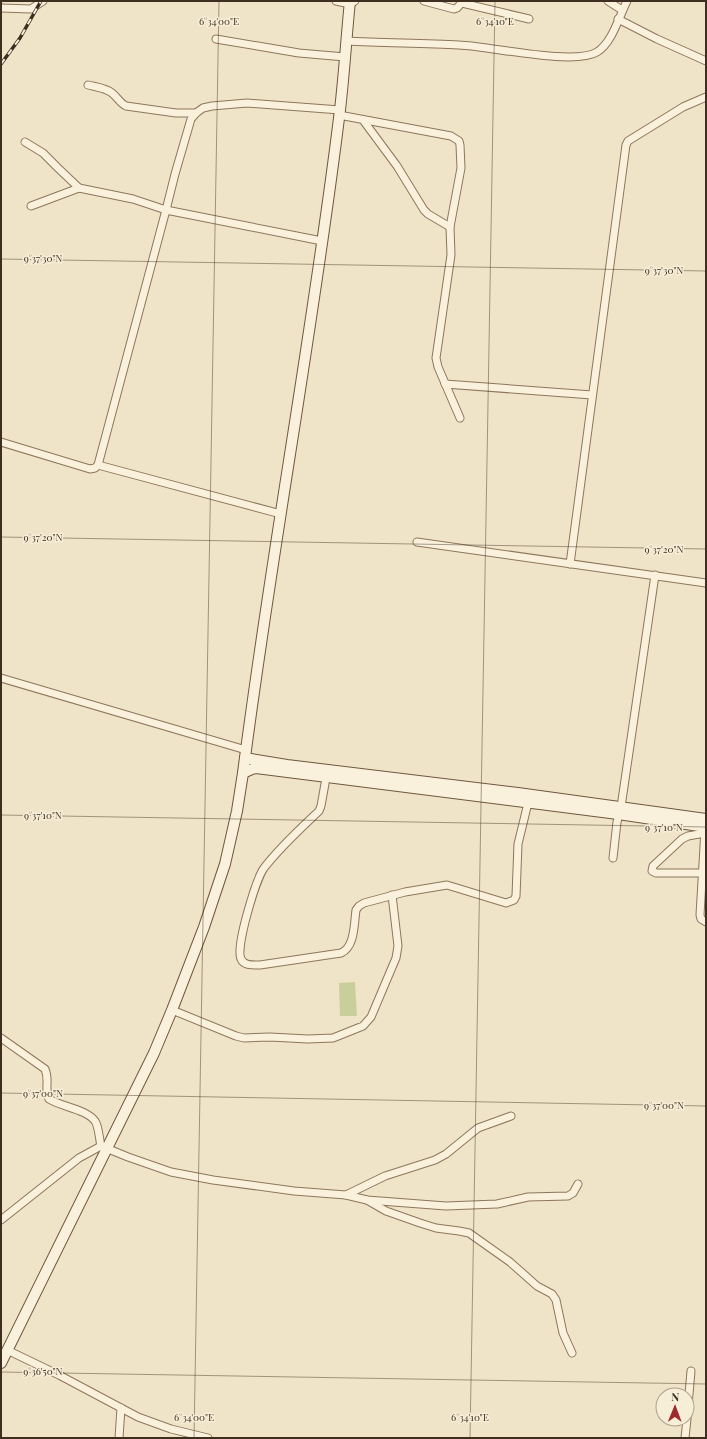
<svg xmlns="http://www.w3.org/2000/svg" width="707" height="1439" font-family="'Playfair Display',serif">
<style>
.green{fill:#c9cf9b}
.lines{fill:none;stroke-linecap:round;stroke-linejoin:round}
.street-casing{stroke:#8d765c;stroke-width:9}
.secondary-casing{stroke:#6f573f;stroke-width:12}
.street{stroke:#faf1dc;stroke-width:7}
.secondary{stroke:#faf1dc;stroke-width:10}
.rail-casing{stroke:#3d2e20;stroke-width:3.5}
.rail{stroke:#f7eed8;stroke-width:2;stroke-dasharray:6;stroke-linecap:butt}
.ticks{fill:none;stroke:#3d2e20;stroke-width:1;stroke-opacity:0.45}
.ticks-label{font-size:10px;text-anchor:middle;fill:#3d2e20;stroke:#f7eed8;stroke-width:3;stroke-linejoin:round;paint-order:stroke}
</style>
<rect width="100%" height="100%" fill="#f0e4c8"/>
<!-- green -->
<polygon class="green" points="355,982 357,1016 340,1016 339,983"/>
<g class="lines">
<!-- street casing -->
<g class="street-casing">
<g id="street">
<polyline points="336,1 350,4 355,1"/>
<polyline points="424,1 454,9 457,8 463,1"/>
<polyline points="608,1 622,10"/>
<polyline points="462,3 529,19"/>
<polyline points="1,8 31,9 43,1"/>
<polyline points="618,19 657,39 706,61"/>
<polyline points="216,39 299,53 345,57"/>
<path d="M346 41C383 43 421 43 459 45 489 46 574 66 597 52 612 43 619 17 627 1"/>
<path d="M88 85C96 87 106 88 112 93 118 98 120 103 126 106L176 113H196"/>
<polyline points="339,115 451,136 459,141 460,145 461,168 450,227 451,255 436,358 438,367 460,418"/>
<polyline points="363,120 397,166 424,210 428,214 450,227"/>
<polyline points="25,142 43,153 58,168 79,188"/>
<polyline points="31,206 79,188 133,199 166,210 175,174 191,119 196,113 203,108 212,106 247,103 340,110"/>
<polyline points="445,384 592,395"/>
<polyline points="1,442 90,469 95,468 98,465 166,210 322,241"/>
<polyline points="98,465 281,514"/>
<polyline points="417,542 706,583"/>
<polyline points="570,564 626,145 628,141 683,107 706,97"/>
<polyline points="1,678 246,750"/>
<path d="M326 778 321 806 319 811C300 829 280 847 264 868 256 879 235 948 241 959 244 966 253 965 260 965L341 953C355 947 354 924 356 910L359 906 364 903 405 892 447 885 506 903 514 900 516 896 518 844 528 803"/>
<polyline points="705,829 700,915 701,919 706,922"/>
<polyline points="613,858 617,822 621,807 655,575"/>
<polyline points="702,873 656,873 652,871 653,866 682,839 688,836 705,833"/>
<polyline points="172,1010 236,1036 244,1038 270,1037 308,1039 333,1038 363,1026 371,1017 396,958 398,946 392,895"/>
<path d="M1 1038 45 1069C50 1081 44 1089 49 1099 62 1107 86 1109 95 1121 99 1127 99 1138 101 1146L128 1157 171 1172 213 1180 294 1191 346 1195 367 1200 446 1206 497 1204 528 1197 568 1196 573 1193 578 1184"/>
<polyline points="346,1195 385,1176 435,1160 446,1154 478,1128 511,1116"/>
<polyline points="367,1200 386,1211 420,1223 436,1228 459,1231 469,1233 510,1262 537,1286 552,1294 556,1300 563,1333 572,1353"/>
<polyline points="1,1220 79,1158 101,1146"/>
<polyline points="7,1350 59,1375 138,1417 171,1429 208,1438"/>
<polyline points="687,1417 691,1371"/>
<polyline points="119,1438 121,1408"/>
<polyline points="685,1438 687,1419"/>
</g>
</g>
<!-- secondary casing -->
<g class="secondary-casing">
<g id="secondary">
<polyline points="245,758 287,765 518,793 706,819"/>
<polyline points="243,773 252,769 256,768 618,814 706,827"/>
<path d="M1 1363 154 1053 172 1010 204 927 225 864 237 811 243 773C271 554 312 337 339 118 344 79 346 40 350 1"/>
</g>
</g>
<!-- street -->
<use href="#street" class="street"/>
<!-- secondary -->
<use href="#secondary" class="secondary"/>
<!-- rail casing -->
<g class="rail-casing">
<polyline id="rail" points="1,64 20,38 41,1"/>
</g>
<!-- rail -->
<use href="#rail" class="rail"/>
</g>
<!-- ticks -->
<path class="ticks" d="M1 259 706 271M1 537 706 549M1 815 706 827M1 1093 706 1106M1 1372 706 1384M194 1438 219 1M470 1438 495 1"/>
<g class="ticks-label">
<text x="219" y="25">6°34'00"E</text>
<text x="495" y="25">6°34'10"E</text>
<text x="43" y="262">9°37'30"N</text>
<text x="664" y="274">9°37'30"N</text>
<text x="43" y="541">9°37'20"N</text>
<text x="664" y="553">9°37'20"N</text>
<text x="43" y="819">9°37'10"N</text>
<text x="664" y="831">9°37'10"N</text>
<text x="43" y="1097">9°37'00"N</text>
<text x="664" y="1109">9°37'00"N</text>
<text x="43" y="1375">9°36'50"N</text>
<text x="194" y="1421">6°34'00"E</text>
<text x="470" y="1421">6°34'10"E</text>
</g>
<!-- border -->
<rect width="707" height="1439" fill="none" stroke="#3d2e20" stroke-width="4"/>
<!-- north arrow -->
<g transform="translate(675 1407) rotate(1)"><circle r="19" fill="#f7eed8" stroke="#ada18e"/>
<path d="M0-3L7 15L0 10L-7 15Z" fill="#9e2a2b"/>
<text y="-6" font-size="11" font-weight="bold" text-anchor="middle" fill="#3d2e20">N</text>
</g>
</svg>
